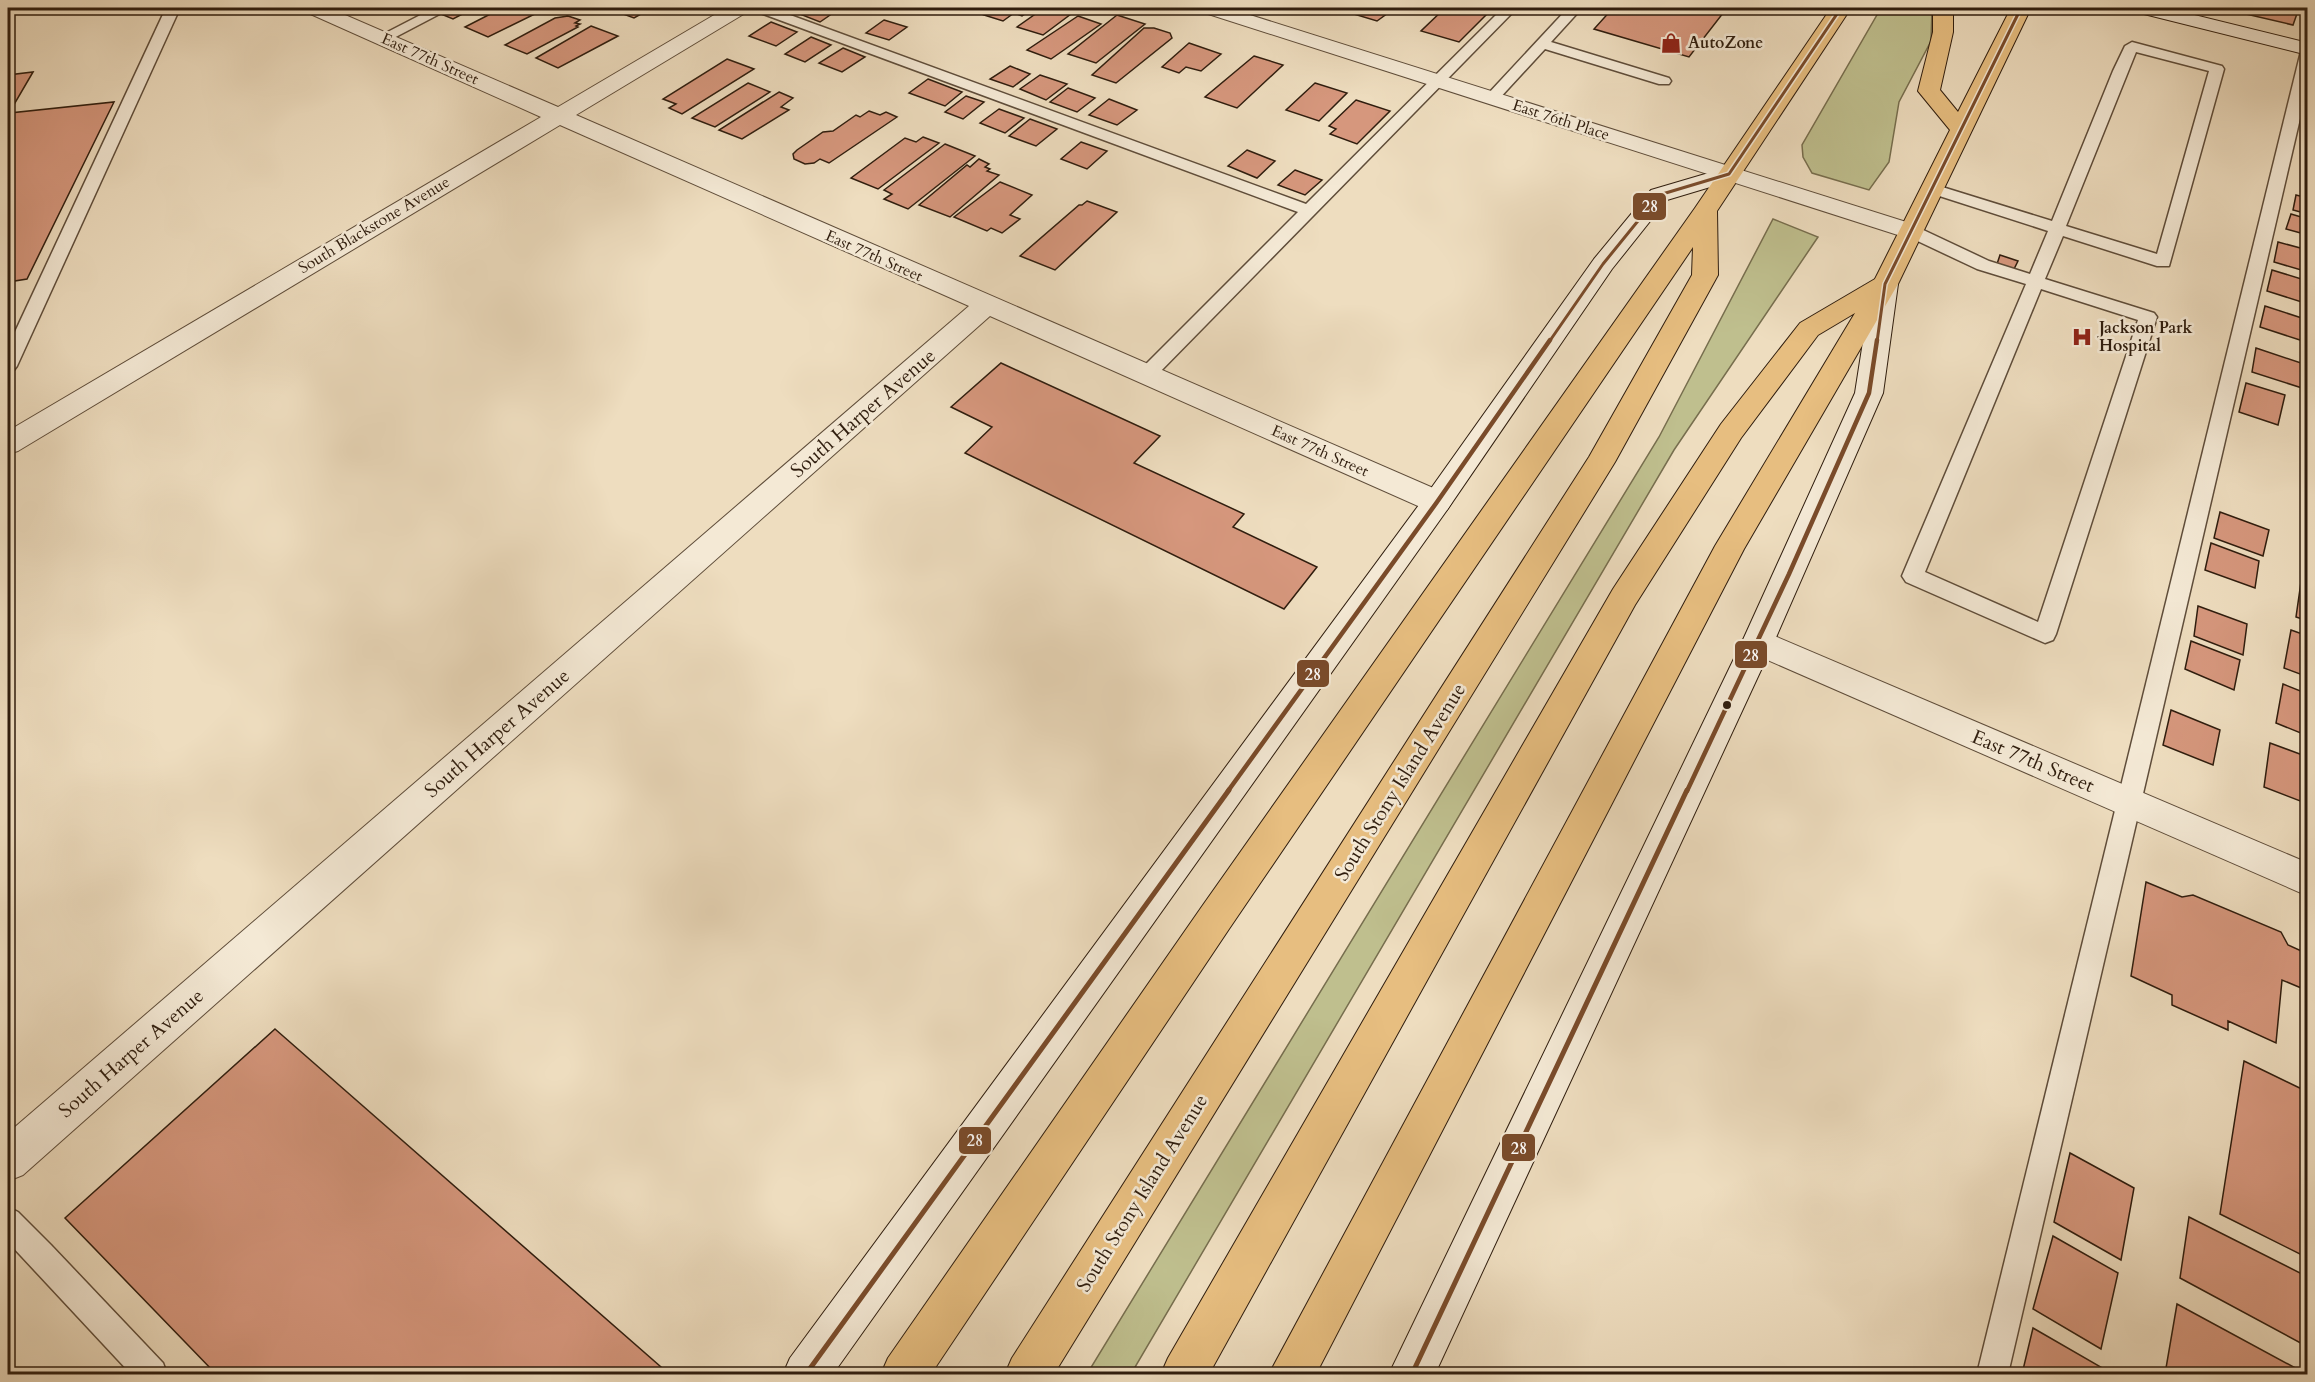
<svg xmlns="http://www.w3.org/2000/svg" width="2315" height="1382" font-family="Cardo,serif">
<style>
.green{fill:#bfbf8e;stroke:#776e4e;stroke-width:1.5}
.building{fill:#d6977d;stroke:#2f1d0e;stroke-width:1.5}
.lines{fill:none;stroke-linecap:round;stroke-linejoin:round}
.lane-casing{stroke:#5f4d3a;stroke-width:3}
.street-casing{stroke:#5f4d3a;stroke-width:2}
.secondary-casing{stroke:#2f1d0e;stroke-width:2}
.highway-casing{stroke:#2f1d0e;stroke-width:2}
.lane{fill:#f4e9d5;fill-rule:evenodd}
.street{fill:#f4e9d5;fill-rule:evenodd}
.secondary{fill:#f4e9d5;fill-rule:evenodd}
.highway{fill:#e7be80;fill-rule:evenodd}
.bus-1-far2-casing{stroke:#f4e9d5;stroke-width:6}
.bus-1-far1-casing{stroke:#f4e9d5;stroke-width:9}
.bus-1-casing{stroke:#f4e9d5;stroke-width:10}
.bus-1-far2{stroke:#7a4b2a;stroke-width:3}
.bus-1-far1{stroke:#7a4b2a;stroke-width:4.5}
.bus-1{stroke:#7a4b2a;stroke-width:5}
.bus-dot{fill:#2f1d0e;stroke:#f4e9d5;stroke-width:2}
.labels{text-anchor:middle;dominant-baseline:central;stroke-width:5;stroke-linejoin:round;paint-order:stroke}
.far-poi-label{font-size:16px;font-weight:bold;fill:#2f1d0e;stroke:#f4e9d5;text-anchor:start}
.far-street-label{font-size:16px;fill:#2f1d0e;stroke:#f4e9d5}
.street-label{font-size:20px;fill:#2f1d0e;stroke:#f4e9d5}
.line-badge{stroke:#f4e9d5;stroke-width:2}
.badge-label{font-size:16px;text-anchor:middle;font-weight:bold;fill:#fff}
</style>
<rect width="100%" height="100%" fill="#eeddbf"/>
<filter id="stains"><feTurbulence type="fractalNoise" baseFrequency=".00333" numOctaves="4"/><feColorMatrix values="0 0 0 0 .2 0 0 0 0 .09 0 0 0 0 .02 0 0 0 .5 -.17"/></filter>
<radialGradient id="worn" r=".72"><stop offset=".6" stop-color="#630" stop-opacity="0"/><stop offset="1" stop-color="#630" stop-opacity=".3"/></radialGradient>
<!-- green -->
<g class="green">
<polygon points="1881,8 1932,8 1931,41 1899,102 1889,162 1869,190 1812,173 1803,157 1802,145"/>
<polygon points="1773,219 1818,237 1674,450 1131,1374 1087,1374 1659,437"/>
</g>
<!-- building -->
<g class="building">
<polygon points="445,8 474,8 453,19 436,12"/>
<polygon points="502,8 540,8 537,9 541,11 488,37 465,27"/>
<polygon points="561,8 580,8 567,15 556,10"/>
<polygon points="607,8 652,8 634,18"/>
<polygon points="798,8 817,8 833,13 820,22 792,11"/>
<polygon points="962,8 992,8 981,14"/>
<polygon points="995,8 1034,8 1022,16 1014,13 1003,21 984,15"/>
<polygon points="1044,8 1079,8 1043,35 1017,27"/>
<polygon points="1352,8 1395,8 1377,21 1347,12"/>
<polygon points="1445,8 1493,8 1459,42 1421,31"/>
<polygon points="1613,8 1727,8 1689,57 1594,29"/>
<polygon points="2220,8 2299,8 2293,25"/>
<polygon points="1117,15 1145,24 1096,63 1068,54"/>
<polygon points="568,16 580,20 575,23 580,24 576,26 578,27 527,54 505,45 555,18"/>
<polygon points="1078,16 1101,24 1051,59 1027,50"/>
<polygon points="884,20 907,27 889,40 866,33"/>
<polygon points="771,22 797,32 776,46 749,36"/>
<polygon points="591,26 618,36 558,68 536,58"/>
<polygon points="1144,28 1154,28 1170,33 1172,38 1116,83 1092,75"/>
<polygon points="811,37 831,45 805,62 785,54"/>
<polygon points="1189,43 1221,54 1201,71 1186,67 1179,73 1162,67"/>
<polygon points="843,48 865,57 842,72 819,63"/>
<polygon points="1254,56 1283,65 1237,108 1205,97"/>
<polygon points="727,59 754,69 682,114 669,108 676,104 663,99"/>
<polygon points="1010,66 1030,74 1013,87 990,79"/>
<polygon points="33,72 9,113 114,102 27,279 8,282 8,75"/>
<polygon points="1040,75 1067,84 1046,100 1020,89"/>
<polygon points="928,79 962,92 945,106 909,93"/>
<polygon points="748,83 770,92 715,127 692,118"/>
<polygon points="1315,83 1347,93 1319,121 1286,110"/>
<polygon points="1068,88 1095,98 1077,112 1050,102"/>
<polygon points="779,92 793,98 781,107 789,110 742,139 719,130"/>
<polygon points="966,96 984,102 963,119 945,112"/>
<polygon points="1109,99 1137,110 1117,125 1089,115"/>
<polygon points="1356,100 1390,111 1357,144 1330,134 1336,129 1329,126"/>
<polygon points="999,109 1024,118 1005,133 980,123"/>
<polygon points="869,111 880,115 886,112 897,117 829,163 820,159 814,163 805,164 794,159 793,154 797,150 823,132 833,131 856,115 860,117"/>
<polygon points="1030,119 1057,129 1036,146 1009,136"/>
<polygon points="923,137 939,143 878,189 851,178 905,138 916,142"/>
<polygon points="1081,142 1107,151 1087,169 1061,159"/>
<polygon points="945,144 975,156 908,209 884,199 892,194 884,190"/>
<polygon points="1247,150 1275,161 1257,178 1228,166"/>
<polygon points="979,159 989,164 985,167 990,169 987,171 999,175 950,217 919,205 967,165 970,167"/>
<polygon points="1295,170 1322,180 1305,195 1278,185"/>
<polygon points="1000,182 1032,195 1010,215 1020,219 1002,233 991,228 987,231 954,217"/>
<polygon points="2296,195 2308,198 2308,214 2293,210"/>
<polygon points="1087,201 1117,212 1055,270 1020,256 1079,205 1082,205"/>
<polygon points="2291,214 2308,219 2308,235 2286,229"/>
<polygon points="2278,242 2308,250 2308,272 2274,262"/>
<polygon points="2000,255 2018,261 2014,269 1997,264"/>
<polygon points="2272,270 2308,281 2308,304 2267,291"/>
<polygon points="2265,306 2308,320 2303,341 2260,327"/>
<polygon points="2256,348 2307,365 2302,388 2252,372"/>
<polygon points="1001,363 1160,436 1134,463 1244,514 1233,527 1317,567 1284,609 965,453 992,427 951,407"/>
<polygon points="2246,383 2285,395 2278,425 2239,412"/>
<polygon points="2220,512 2269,530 2263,556 2214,538"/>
<polygon points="2211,543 2259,561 2255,588 2205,570"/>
<polygon points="2301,582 2308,584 2308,621 2296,617"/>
<polygon points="2198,606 2247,624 2243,655 2194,636"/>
<polygon points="2291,630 2308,636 2308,677 2284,668"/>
<polygon points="2191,641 2240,660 2234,690 2185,669"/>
<polygon points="2283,684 2308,694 2308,736 2276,723"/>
<polygon points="2171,710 2220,730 2213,765 2163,745"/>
<polygon points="2270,743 2308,757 2308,804 2264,787"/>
<polygon points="2146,882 2182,897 2193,895 2281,932 2288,945 2308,954 2308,1042 2301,1039 2306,990 2282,980 2276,1043 2228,1021 2228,1030 2172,1005 2172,995 2131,976"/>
<polygon points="275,1029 669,1374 216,1374 65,1218"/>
<polygon points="2244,1061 2308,1092 2308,1258 2220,1214"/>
<polygon points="2070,1153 2134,1188 2121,1260 2054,1222"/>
<polygon points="2189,1217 2308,1277 2308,1347 2180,1278"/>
<polygon points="2053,1236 2118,1273 2101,1349 2033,1309"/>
<polygon points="2177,1304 2299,1370 2308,1367 2308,1374 2177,1374 2166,1368"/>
<polygon points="2033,1328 2106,1370 2105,1374 2022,1374"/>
</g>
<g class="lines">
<!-- lane casing -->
<g class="lane-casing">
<g id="lane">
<polygon points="166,8 180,8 17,366 14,370 8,372 8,347"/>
<polygon points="434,8 451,8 388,41 383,42 376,38"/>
<polygon points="753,8 771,8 1306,204 1503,8 1517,8 1154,378 1140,378 1138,374 1140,370 1298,212 755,11"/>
<polygon points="1568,8 1582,8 1551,42 1669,78 1671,81 1669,84 1659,84 1545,49 1497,101 1487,101 1485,98 1487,95"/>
<path d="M2132 42 2222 66 2224 69 2169 266H2157L2063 236 2045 279 2154 313 2157 317 2056 634 2053 640 2045 643 1906 582 1902 576 2026 284 1977 269 1907 236 1905 232 1913 227 1919 228 1989 261 2030 274 2048 231 1927 192 1925 189 1933 184 1939 186 2052 221 2113 71 2125 46ZM2136 52 2209 71 2157 254 2066 226ZM2041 289 2138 320 2038 622 1925 572Z"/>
<polygon points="2308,47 2308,84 2008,1374 1977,1374 2301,51"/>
<polygon points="8,1207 18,1212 51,1245 163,1363 167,1374 131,1374 8,1242"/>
</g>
</g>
<!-- street casing -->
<g class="street-casing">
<g id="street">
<polygon points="303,8 329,8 558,107 726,8 750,8 747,12 576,115 1447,494 1452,502 1447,510 1437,513 1427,510 990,316 23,1175 8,1181 8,1133 969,306 560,125 18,451 8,454 8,431 541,117 306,12"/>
<polygon points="1199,8 1228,8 1922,227 1925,232 1922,237 1913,239 1904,237 1202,12"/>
<polygon points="1758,629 2308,863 2308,896 1747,651 1742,642 1747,633"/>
</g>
</g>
<!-- secondary casing -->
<g class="secondary-casing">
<g id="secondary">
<polygon points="2133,8 2166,8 2308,43 2308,55 2136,12"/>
<polygon points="1729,167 1737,169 1741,174 1737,179 1667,200 1612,269 1447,510 833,1374 783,1374 790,1358 1427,494 1594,259 1651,190"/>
<polygon points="1885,276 1894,278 1898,284 1883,393 1774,642 1435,1374 1389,1374 1742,642 1855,393 1872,284 1876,278"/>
</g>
</g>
<!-- highway casing -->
<g class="highway-casing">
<g id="highway">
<polygon points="1831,8 1851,8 1717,211 1718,275 1615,462 1054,1374 1005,1374 1012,1358 1589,457 1692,275 1693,247 1229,929 931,1374 881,1374 888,1358 1203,905 1695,208"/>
<polygon points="1933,8 1953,8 1953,32 1940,90 1958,112 2011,8 2031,8 1898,284 1744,549 1316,1374 1269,1374 1715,546 1855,313 1818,335 1741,438 1635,605 1209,1374 1161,1374 1168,1358 1613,589 1721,424 1800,323 1875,279 1950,130 1918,91 1933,32"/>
</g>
</g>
<!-- lane -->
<use href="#lane" class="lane"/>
<!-- street -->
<use href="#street" class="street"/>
<!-- secondary -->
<use href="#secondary" class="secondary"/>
<!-- highway -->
<use href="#highway" class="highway"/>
<!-- bus-1-far2 casing -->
<g class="bus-1-far2-casing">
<g id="bus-1-far2">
<polyline points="1549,342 1603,264 1659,195 1729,174 1841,8"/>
<polyline points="1877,342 1885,284 2021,8"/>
</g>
</g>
<!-- bus-1-far1 casing -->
<g class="bus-1-far1-casing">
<g id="bus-1-far1">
<polyline points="1228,791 1437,502 1550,340"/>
<polyline points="1687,791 1789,574 1869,393 1877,340"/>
</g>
</g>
<!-- bus-1 casing -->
<g class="bus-1-casing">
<g id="bus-1">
<polyline points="806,1374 1229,790"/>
<polyline points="1412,1374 1687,790"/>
</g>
</g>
<!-- bus-1-far2 -->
<use href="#bus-1-far2" class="bus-1-far2"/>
<!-- bus-1-far1 -->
<use href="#bus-1-far1" class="bus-1-far1"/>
<!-- bus-1 -->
<use href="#bus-1" class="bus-1"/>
</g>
<!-- icons -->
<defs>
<g id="shop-bare" transform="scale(1.62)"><path d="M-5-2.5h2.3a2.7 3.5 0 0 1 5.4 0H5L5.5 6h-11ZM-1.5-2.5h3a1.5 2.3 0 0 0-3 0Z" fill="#8f2418" stroke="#f4e9d5" stroke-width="2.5" paint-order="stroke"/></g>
<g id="hospital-bare" transform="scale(1.62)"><path d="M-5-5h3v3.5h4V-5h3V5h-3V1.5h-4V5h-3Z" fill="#8f2418" stroke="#f4e9d5" stroke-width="2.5" paint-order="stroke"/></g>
</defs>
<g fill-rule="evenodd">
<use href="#shop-bare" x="1671" y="43"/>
<use href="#hospital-bare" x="2082" y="337"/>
</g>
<!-- markers -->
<circle class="bus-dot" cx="1727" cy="705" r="5"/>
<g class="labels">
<!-- far-poi labels -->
<g class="far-poi-label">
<text x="1688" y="43">AutoZone</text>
<text x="2099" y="328">Jackson Park<tspan x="2099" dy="18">Hospital</tspan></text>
</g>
<!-- far-street labels -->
<g class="far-street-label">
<text transform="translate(430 59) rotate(24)">East 77th Street</text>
<text transform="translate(1561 120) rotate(18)">East 76th Place</text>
<text transform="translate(374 225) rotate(-31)">South Blackstone Avenue</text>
<text transform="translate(874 256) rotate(24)">East 77th Street</text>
<text transform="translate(1320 451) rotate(24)">East 77th Street</text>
</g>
<!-- street labels -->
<g class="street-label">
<text transform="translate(863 413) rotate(-41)">South Harper Avenue</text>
<text transform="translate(497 733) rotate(-41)">South Harper Avenue</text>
<text transform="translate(2033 761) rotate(23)">East 77th Street</text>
<text transform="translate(1400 782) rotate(-58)">South Stony Island Avenue</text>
<text transform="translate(131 1053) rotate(-41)">South Harper Avenue</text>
<text transform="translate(1142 1193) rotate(-58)">South Stony Island Avenue</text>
</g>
</g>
<g class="line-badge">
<rect x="1632" y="192" width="35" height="29" rx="6" fill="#7a4b2a"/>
<rect x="1734" y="640" width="34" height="29" rx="6" fill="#7a4b2a"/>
<rect x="1296" y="659" width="34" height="29" rx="6" fill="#7a4b2a"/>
<rect x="958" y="1126" width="34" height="29" rx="6" fill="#7a4b2a"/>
<rect x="1501" y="1133" width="35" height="29" rx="6" fill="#7a4b2a"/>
</g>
<g class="badge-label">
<text x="1650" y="212">28</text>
<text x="1751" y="661">28</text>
<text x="1313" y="680">28</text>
<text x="975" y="1146">28</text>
<text x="1519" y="1154">28</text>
</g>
<!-- margin -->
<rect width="2315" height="1382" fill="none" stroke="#eeddbf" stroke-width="30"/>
<rect x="9" y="9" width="2297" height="1364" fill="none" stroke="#2f1d0e" stroke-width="3"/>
<rect x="15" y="15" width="2285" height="1352" fill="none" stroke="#2f1d0e" stroke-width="1.5"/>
<rect width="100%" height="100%" filter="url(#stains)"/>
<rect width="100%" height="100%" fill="url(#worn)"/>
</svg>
